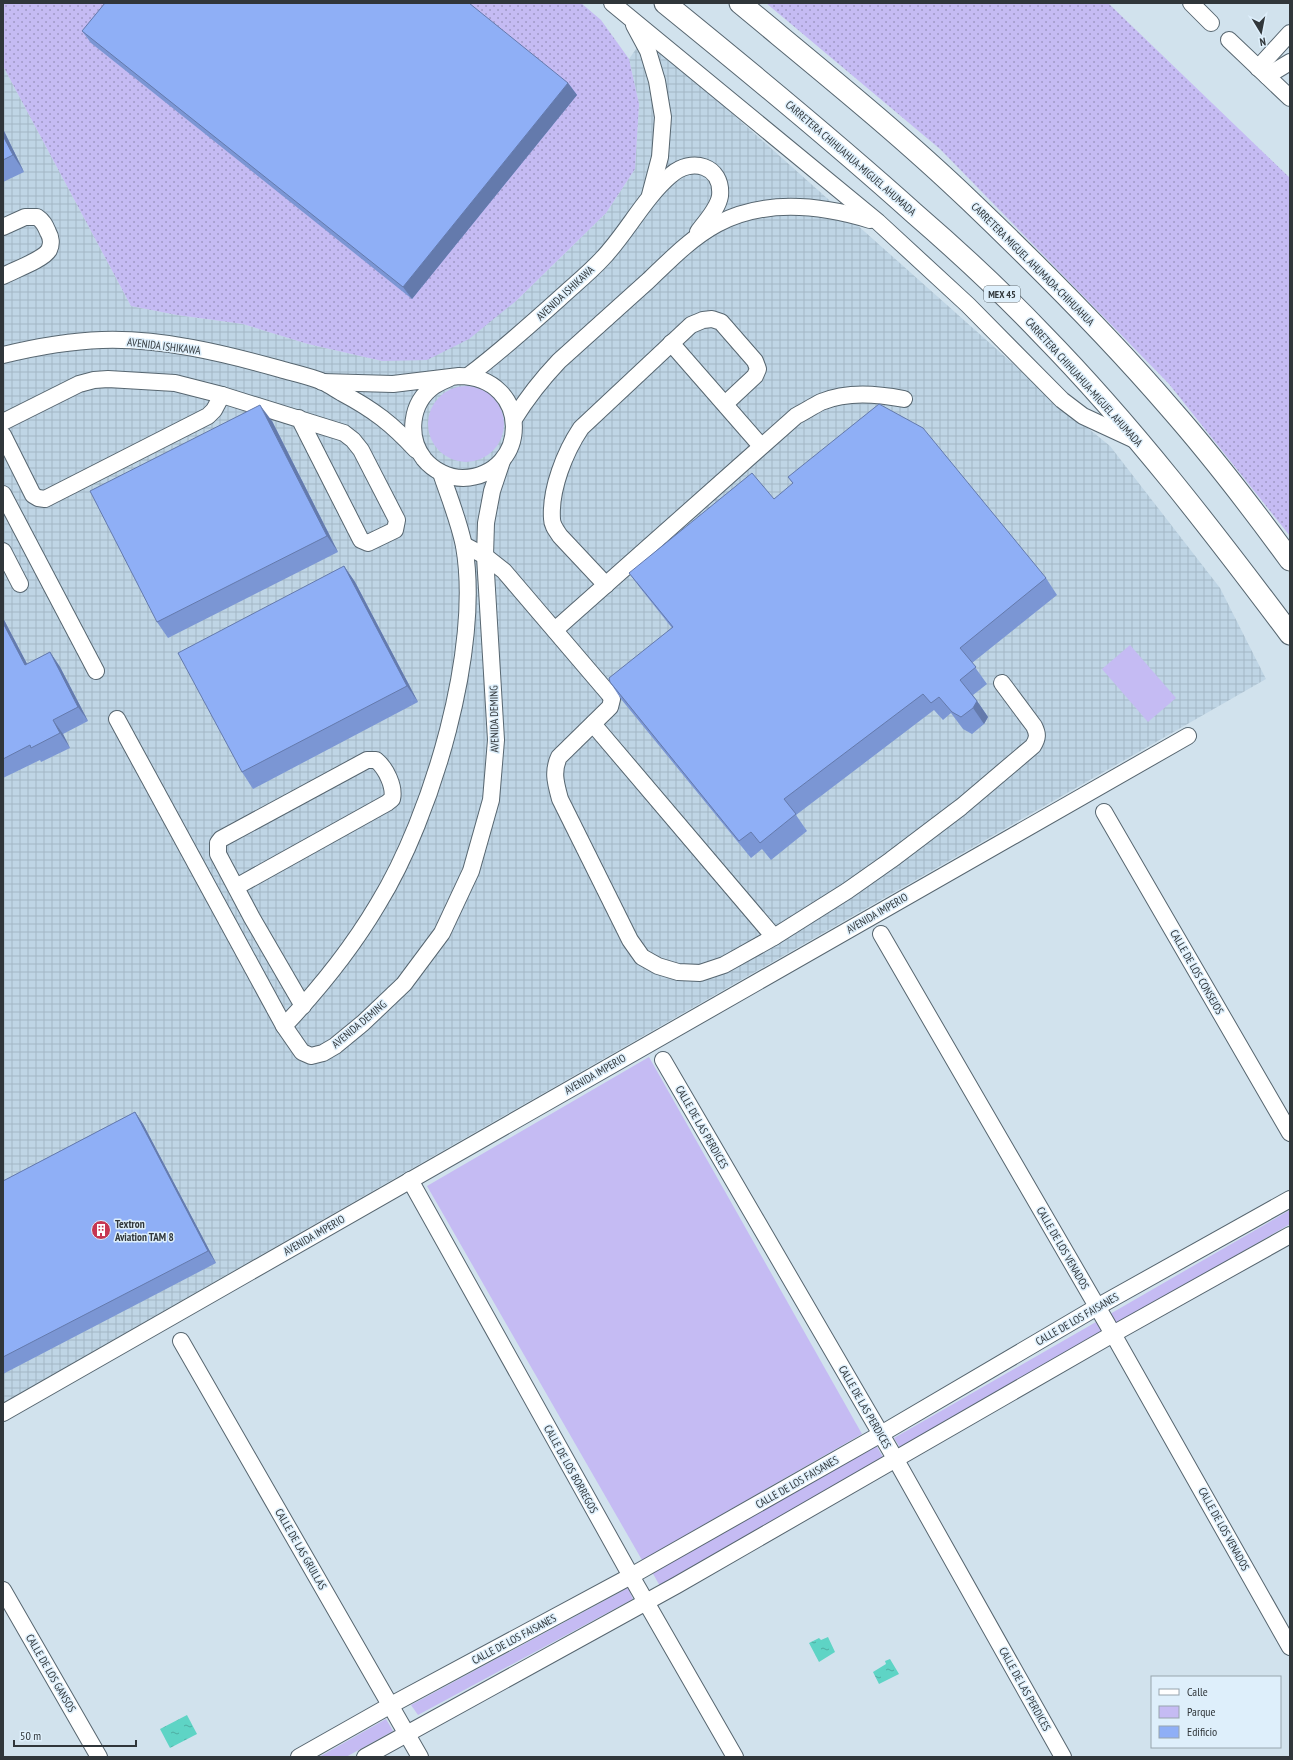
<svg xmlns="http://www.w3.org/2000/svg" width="1293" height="1760" font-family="'PT Sans Narrow',sans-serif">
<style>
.industrial{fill:url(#industrial-grid)}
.grass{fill:url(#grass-dots)}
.park{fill:#c5bbf3}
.water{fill:url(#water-ripples)}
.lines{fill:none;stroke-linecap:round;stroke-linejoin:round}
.minor-casing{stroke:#576670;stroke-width:18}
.major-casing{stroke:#576670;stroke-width:23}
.minor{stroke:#fff;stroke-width:16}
.major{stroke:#fff;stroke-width:21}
.wall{fill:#7b96d4}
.shaded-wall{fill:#647aac}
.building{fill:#8faff6;stroke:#647aac}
.labels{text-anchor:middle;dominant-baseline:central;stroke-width:3;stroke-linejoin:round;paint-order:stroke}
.shield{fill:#deeffb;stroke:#646e74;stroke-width:1}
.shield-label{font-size:10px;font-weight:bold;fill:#30363a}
.street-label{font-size:11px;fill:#30363a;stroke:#deeffb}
.poi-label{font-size:11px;font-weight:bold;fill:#30363a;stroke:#deeffb;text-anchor:start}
</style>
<defs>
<pattern id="industrial-grid" width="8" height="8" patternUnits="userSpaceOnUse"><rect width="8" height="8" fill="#bfd5e5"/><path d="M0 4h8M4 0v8" fill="none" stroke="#a4b7c5"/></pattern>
<pattern id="grass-dots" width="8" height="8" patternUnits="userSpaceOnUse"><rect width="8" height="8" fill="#c5bbf3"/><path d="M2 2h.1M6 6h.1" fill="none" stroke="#a099c6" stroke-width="1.8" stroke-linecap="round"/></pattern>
<pattern id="water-ripples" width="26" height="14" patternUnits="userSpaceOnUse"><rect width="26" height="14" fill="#5ed4c5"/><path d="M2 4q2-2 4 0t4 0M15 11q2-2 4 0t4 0" fill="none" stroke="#4eada1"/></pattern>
</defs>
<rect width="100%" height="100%" fill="#d1e2ed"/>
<!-- industrial -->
<polygon class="industrial" points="645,36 1057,403 1110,446 1220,588 1266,679 3,1403 3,66 131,306 177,315 243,324 308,344 382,361 516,301 606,213 635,169 639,104 629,59"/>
<!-- grass -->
<g class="grass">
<polygon points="3,3 581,3 601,20 629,59 639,104 635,169 606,213 516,301 469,339 427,360 382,361 308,344 243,324 177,315 131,306 3,66"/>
<polygon points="766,3 1108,3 1290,178 1290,536 1169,384 940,149"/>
</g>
<!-- park -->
<g class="park">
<circle cx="466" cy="424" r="38"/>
<polygon points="1130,645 1176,698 1148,722 1102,669"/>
<polygon points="649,1057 862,1434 642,1560 427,1186"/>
<polygon points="1290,1210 1290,1224 1116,1325 1110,1314"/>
<polygon points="1096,1322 1103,1333 901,1449 894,1438"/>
<polygon points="876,1445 884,1459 660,1586 652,1572"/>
<polygon points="628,1588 633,1599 418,1715 411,1705"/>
<polygon points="386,1719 393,1731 346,1757 319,1757"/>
</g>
<!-- water -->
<g class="water">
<polygon points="828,1637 835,1652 819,1662 809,1643 819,1638 821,1640"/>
<polygon points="890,1659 899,1674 879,1684 873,1672 886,1664 885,1661"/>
<polygon points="187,1715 197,1734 170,1748 160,1729"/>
</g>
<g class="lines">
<!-- minor casing -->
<g class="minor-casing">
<g id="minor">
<polyline points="612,3 878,222 968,305 1062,400 1083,416 1137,441"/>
<polyline points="1191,3 1211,23"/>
<polyline points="634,25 648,51 657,81 663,117 660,157 650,195"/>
<polyline points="1229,40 1290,98"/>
<polyline points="1258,68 1290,33"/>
<polyline points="1267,76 1290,62"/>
<path d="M3 227 25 217H37C43 221 45 225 48 232 51 237 52 244 49 250 43 260 14 270 3 276"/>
<polyline points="671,343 761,446"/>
<path d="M3 355C36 347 68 341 102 340 161 338 223 353 280 369 294 373 308 376 321 381 328 384 335 389 342 393 374 410 392 424 416 450"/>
<path d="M468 376C500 352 530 325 560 298 574 285 589 273 602 259 627 233 643 199 671 175 691 157 723 165 720 196 718 209 705 222 698 232"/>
<path d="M322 382 393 384 459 376C532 377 531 475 463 478 448 478 433 470 424 459 407 437 410 403 434 386 439 383 445 380 450 378"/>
<path d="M514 419C527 398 542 379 559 361 589 334 619 307 649 280 670 260 691 238 717 224 764 199 821 205 870 220"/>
<polyline points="3,422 79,384 94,380 108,379 175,383 222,395 344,433 353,440 361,450 397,520 395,530 368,543 361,540 299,418"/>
<polyline points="3,435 33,495 38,498 45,499 208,416 214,410 222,395"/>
<polyline points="3,494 96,671"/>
<path d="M464 545 485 556 504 571 609 694 612 699 610 707 559 757C552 772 556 784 560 799L630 940 642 957 658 966 678 972 700 973 724 965 774 937 847 891 891 860 961 807 1033 746C1038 738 1038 734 1034 726L1002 683"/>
<polyline points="3,551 20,584"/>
<path d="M606 585 560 536C556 530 552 525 552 519 550 489 565 452 581 428L691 325 703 320 712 319 721 322 755 361 758 369 755 376 725 404"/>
<path d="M556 629 796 416C804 412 813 406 821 402 848 391 877 394 904 399"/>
<polyline points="117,719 284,1026 302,1052 311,1056 323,1053 335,1046 363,1023 404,984 442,933 471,871 491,800 496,740 485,556 486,523 492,491 502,461"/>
<polyline points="593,724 774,937"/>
<polyline points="1104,812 1290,1133"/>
<path d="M236 887 387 803 392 799C395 787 386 768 376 760H367L221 839 218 843V854L252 918 303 1006"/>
<polyline points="881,934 1113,1334 1290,1647"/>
<path d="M284 1026C319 989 352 948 378 904 432 816 482 648 464 546 459 521 449 497 441 473"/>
<polyline points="663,1060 896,1460 1063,1757"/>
<polyline points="410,1180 631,1576 735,1757"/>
<polyline points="181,1341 420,1757"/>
<polyline points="3,1413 1188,736"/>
<polyline points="3,1590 99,1757"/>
<polyline points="299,1757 391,1705 631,1576 881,1434 1097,1307 1290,1199"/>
<polyline points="365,1757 677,1585 1113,1334 1290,1235"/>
</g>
</g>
<!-- major casing -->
<g class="major-casing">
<g id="major">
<path d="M665 3C750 72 834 141 915 214 959 252 1002 292 1042 334 1133 427 1212 530 1290 634"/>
<path d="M740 3C817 67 898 132 970 201 1039 267 1108 336 1170 408 1213 457 1252 508 1290 560"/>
</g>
</g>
<!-- minor -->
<use href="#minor" class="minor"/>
<!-- major -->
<use href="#major" class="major"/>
</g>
<!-- wall -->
<g class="wall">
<polygon points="82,31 568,83 577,95 412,299 91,43"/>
<polygon points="3,129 24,172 3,182"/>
<polygon points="272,421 338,552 168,638 157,622"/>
<polygon points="788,477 1046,578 1057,595 972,663 987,684 973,695 988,717 984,724 972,734 963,729 951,713 943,720 934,710 796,815 807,831 771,860 762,849 751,858 621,699 610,682 672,628 641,589 629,573 774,499 793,484"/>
<polygon points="344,566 355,582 418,702 253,789 242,772"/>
<polygon points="3,618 27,664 50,652 60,667 88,721 63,734 70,748 41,762 40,760 3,778"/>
<polygon points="135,1112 143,1124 216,1263 3,1374 3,1181"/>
</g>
<!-- shaded-wall -->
<g class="shaded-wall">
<polygon points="568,83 577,95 412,299 403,287"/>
<polygon points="3,129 24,172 13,155 3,136"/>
<polygon points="260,405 272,421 338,552 327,536"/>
<polygon points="344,566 355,582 418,702 407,686"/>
<polygon points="3,618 35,679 25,665 3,623"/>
<polygon points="50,652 60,667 88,721 78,707"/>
<polygon points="977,701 988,717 984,724 973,708"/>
<polygon points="53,720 63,734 70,748 60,733"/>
<polygon points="135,1112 143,1124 216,1263 208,1251"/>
</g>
<!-- building -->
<g class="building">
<polygon points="105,3 469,3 568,83 403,287 82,31"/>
<polygon points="3,136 13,155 3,160"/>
<polygon points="879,404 923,428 1046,578 960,648 976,667 960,680 977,701 973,708 961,717 952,712 939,697 931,703 923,694 784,799 796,814 760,843 751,832 739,841 610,682 609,678 673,627 629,573 752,473 774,499 793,483 788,477"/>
<polygon points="260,405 327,536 157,622 90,491"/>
<polygon points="344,566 407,686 242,772 178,653"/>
<polygon points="3,623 25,665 50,652 78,707 53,720 60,733 31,748 30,745 3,759"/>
<polygon points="135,1112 208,1251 3,1357 3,1181"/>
</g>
<!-- icons -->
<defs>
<g id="building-disc" transform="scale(1)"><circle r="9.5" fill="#c63652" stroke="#deeffb"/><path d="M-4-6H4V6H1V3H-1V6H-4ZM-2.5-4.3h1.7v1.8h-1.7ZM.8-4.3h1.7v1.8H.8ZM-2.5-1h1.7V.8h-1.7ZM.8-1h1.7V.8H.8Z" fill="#fff"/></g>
</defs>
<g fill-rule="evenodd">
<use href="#building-disc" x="101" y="1230"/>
</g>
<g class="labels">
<!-- shield labels -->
<rect class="shield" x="984" y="286" width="36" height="16" rx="3"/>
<g class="shield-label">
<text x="1002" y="294">MEX 45</text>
</g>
<!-- street labels -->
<g class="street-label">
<text transform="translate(851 158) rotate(41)">CARRETERA CHIHUAHUA-MIGUEL AHUMADA</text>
<text transform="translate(1033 264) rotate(45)">CARRETERA MIGUEL AHUMADA-CHIHUAHUA</text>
<text transform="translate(565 293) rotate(-43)">AVENIDA ISHIKAWA</text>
<text transform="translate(164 346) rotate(7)">AVENIDA ISHIKAWA</text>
<text transform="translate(1084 382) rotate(48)">CARRETERA CHIHUAHUA-MIGUEL AHUMADA</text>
<text transform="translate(494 719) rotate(-91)">AVENIDA DEMING</text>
<text transform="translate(877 913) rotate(-30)">AVENIDA IMPERIO</text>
<text transform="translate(1197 972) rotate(60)">CALLE DE LOS CONSEJOS</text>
<text transform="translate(359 1024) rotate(-40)">AVENIDA DEMING</text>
<text transform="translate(595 1074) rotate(-30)">AVENIDA IMPERIO</text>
<text transform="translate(702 1127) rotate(60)">CALLE DE LAS PERDICES</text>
<text transform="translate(314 1235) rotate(-30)">AVENIDA IMPERIO</text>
<text transform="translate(1063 1248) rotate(60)">CALLE DE LOS VENADOS</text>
<text transform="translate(1077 1319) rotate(-30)">CALLE DE LOS FAISANES</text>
<text transform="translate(865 1407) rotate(60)">CALLE DE LAS PERDICES</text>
<text transform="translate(571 1469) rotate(61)">CALLE DE LOS BORREGOS</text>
<text transform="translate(797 1482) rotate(-30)">CALLE DE LOS FAISANES</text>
<text transform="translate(1224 1529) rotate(61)">CALLE DE LOS VENADOS</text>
<text transform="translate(301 1549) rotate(60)">CALLE DE LAS GRULLAS</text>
<text transform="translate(514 1639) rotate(-28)">CALLE DE LOS FAISANES</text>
<text transform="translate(51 1673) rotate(60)">CALLE DE LOS GANSOS</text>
<text transform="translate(1025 1689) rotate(61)">CALLE DE LAS PERDICES</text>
</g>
<!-- poi labels -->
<g class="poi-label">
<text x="115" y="1224">Textron<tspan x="115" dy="13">Aviation TAM 8</tspan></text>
</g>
</g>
<!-- border -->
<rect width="1293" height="1760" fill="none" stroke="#30363a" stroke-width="8"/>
<!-- legend -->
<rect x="1151" y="1676" width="130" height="72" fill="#deeffb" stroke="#98a5ae"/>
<rect x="1159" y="1689" width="20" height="6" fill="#ffffff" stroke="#98a5ae"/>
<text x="1187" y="1696" font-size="12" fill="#30363a">Calle</text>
<rect x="1159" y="1706" width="20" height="12" fill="#c5bbf3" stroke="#98a5ae"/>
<text x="1187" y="1716" font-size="12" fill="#30363a">Parque</text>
<rect x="1159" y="1726" width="20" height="12" fill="#8faff6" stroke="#98a5ae"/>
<text x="1187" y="1736" font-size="12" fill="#30363a">Edificio</text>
<!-- north arrow -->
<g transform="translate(1261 32) rotate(170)" stroke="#deeffb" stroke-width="3" paint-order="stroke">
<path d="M0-3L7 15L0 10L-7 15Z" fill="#30363a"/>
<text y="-6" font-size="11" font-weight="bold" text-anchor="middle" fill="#30363a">N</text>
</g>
<!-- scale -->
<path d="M14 1740v6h122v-6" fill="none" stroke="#30363a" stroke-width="2"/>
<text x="20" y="1740" font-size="12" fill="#30363a" stroke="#deeffb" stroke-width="3" paint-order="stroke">50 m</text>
</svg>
